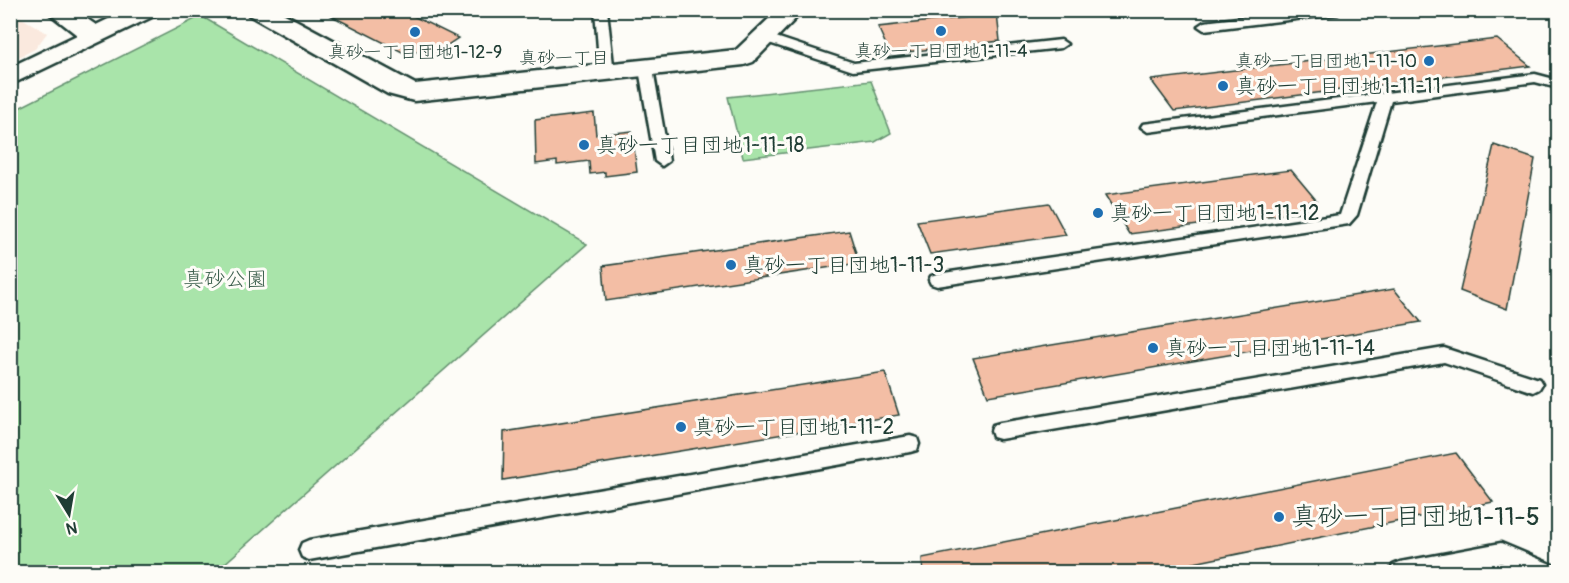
<svg xmlns="http://www.w3.org/2000/svg" width="1569" height="583" font-family="Pangolin,'Klee One',sans-serif">
<style>
.built{fill:#fae9de}
.green{fill:#a9e4aa;stroke:#64906f;stroke-width:1.5}
.building{fill:#f3bea5;stroke:#1f3d34;stroke-width:1.5}
.lines{fill:none;stroke-linecap:round;stroke-linejoin:round}
.lane-casing{stroke:#1f3d34;stroke-width:5}
.secondary-casing{stroke:#1f3d34;stroke-width:5}
.lane{fill:#fdfcf7;fill-rule:evenodd}
.secondary{fill:#fdfcf7;fill-rule:evenodd}
.poi-dot{fill:#1f6fb2;stroke:#fdfcf7;stroke-width:2}
.labels{text-anchor:middle;dominant-baseline:central;stroke-width:6;stroke-linejoin:round;paint-order:stroke}
.far-poi-label{font-size:18px;fill:#1f3d34;stroke:#fdfcf7}
.far-neighbourhood-label{font-size:18px;fill:#1f3d34;stroke:#fdfcf7}
.poi-label{font-size:21px;fill:#1f3d34;stroke:#fdfcf7;text-anchor:start}
.park-label{font-size:21px;fill:#3b5e4c;stroke:#fdfcf7}
.near-poi-label{font-size:26px;fill:#1f3d34;stroke:#fdfcf7;text-anchor:start}
</style>
<rect width="100%" height="100%" fill="#fdfcf7"/>
<filter id="ink" filterUnits="userSpaceOnUse"><feTurbulence type="fractalNoise" baseFrequency=".0167" numOctaves="2"/><feDisplacementMap in="SourceGraphic" scale="12" xChannelSelector="R" yChannelSelector="G"/><feConvolveMatrix kernelMatrix="1 2 1 2 8 2 1 2 1" color-interpolation-filters="sRGB"/></filter>
<g filter="url(#ink)">
<!-- built -->
<polygon class="built" points="10,11 47,33 35,49 11,61"/>
<!-- green -->
<g class="green">
<polygon points="201,16 587,244 215,572 11,572 11,112"/>
<polygon points="871,81 891,133 875,142 743,158 728,97"/>
</g>
<!-- building -->
<g class="building">
<polygon points="320,10 401,10 458,38 431,56 419,50 410,56"/>
<polygon points="997,14 1000,41 890,54 878,27"/>
<polygon points="1497,39 1530,66 1174,111 1151,80"/>
<polygon points="594,113 596,135 632,131 637,172 605,176 605,172 590,174 589,161 557,165 557,161 536,164 535,120"/>
<polygon points="1494,145 1535,159 1507,309 1460,291"/>
<polygon points="1291,170 1316,200 1299,202 1307,211 1129,234 1105,195"/>
<polygon points="1049,203 1066,235 930,254 917,221"/>
<polygon points="849,231 859,263 606,301 603,266"/>
<polygon points="1394,289 1421,322 988,396 973,358"/>
<polygon points="885,372 899,415 503,480 504,432"/>
<polygon points="1456,453 1493,502 1184,565 1188,573 923,573 922,558"/>
</g>
<g class="lines">
<!-- lane casing -->
<g class="lane-casing">
<g id="lane">
<polygon points="595,10 607,10 614,74 607,78 600,74"/>
<polygon points="1303,10 1344,10 1338,14 1204,30 1198,26 1204,22"/>
<polygon points="1548,10 1558,10 1558,14 1550,13"/>
<polygon points="764,33 854,63 1061,40 1067,44 1061,48 853,71 760,40 758,37"/>
<polygon points="646,65 653,69 669,161 662,166 655,161 639,69"/>
<polygon points="1535,74 1558,80 1558,88 1535,82 1391,101 1357,215 1349,224 937,286 931,284 929,280 931,276 937,274 1340,215 1377,102 1148,132 1141,127 1143,124"/>
<polygon points="1444,348 1539,379 1542,384 1539,389 1533,392 1444,362 1000,439 993,437 991,431 993,425 1000,423"/>
<polygon points="910,436 917,438 919,444 917,450 910,452 309,560 302,557 299,550 302,543 309,540"/>
<polygon points="1501,543 1553,565 1556,572 1523,572 1501,563 1451,572 1390,572 1393,565 1400,562"/>
</g>
</g>
<!-- secondary casing -->
<g class="secondary-casing">
<g id="secondary">
<polygon points="45,10 74,10 96,25 127,10 159,10 156,15 10,85 10,67 77,35"/>
<polygon points="246,10 277,10 415,84 736,50 778,10 804,10 753,62 744,65 414,101 388,94 249,15"/>
</g>
</g>
<!-- lane -->
<use href="#lane" class="lane"/>
<!-- secondary -->
<use href="#secondary" class="secondary"/>
</g>
</g>
<!-- markers -->
<g class="poi-dot">
<circle cx="941" cy="31" r="6"/>
<circle cx="415" cy="32" r="6"/>
<circle cx="1429" cy="61" r="6"/>
<circle cx="1223" cy="86" r="6"/>
<circle cx="584" cy="145" r="6"/>
<circle cx="1098" cy="213" r="6"/>
<circle cx="731" cy="265" r="6"/>
<circle cx="1153" cy="348" r="6"/>
<circle cx="681" cy="427" r="6"/>
<circle cx="1279" cy="517" r="6"/>
</g>
<g class="labels">
<!-- far-poi labels -->
<g class="far-poi-label">
<text x="941" y="51">真砂一丁目団地1-11-4</text>
<text x="415" y="52">真砂一丁目団地1-12-9</text>
<text x="1417" y="61" text-anchor="end">真砂一丁目団地1-11-10</text>
</g>
<!-- far-neighbourhood labels -->
<g class="far-neighbourhood-label">
<text x="564" y="58">真砂一丁目</text>
</g>
<!-- poi labels -->
<g class="poi-label">
<text x="1235" y="86">真砂一丁目団地1-11-11</text>
<text x="596" y="145">真砂一丁目団地1-11-18</text>
<text x="1110" y="213">真砂一丁目団地1-11-12</text>
<text x="743" y="265">真砂一丁目団地1-11-3</text>
<text x="1165" y="348">真砂一丁目団地1-11-14</text>
<text x="693" y="427">真砂一丁目団地1-11-2</text>
</g>
<!-- park labels -->
<g class="park-label">
<text x="225" y="279">真砂公園</text>
</g>
<!-- near-poi labels -->
<g class="near-poi-label">
<text x="1291" y="517">真砂一丁目団地1-11-5</text>
</g>
</g>
<!-- margin -->
<rect width="1569" height="583" fill="none" stroke="#fdfcf7" stroke-width="36"/>
<rect x="18" y="18" width="1533" height="547" fill="none" stroke="#1f3d34" stroke-width="2" filter="url(#ink)"/>
<!-- north arrow -->
<g transform="translate(69 514) rotate(169)" stroke="#fdfcf7" stroke-width="4.5" paint-order="stroke">
<path d="M0-4.5L10 22L0 15L-10 22Z" fill="#1f3d34"/>
<text y="-9" font-size="16" font-weight="bold" text-anchor="middle" fill="#1f3d34">N</text>
</g>
</svg>
